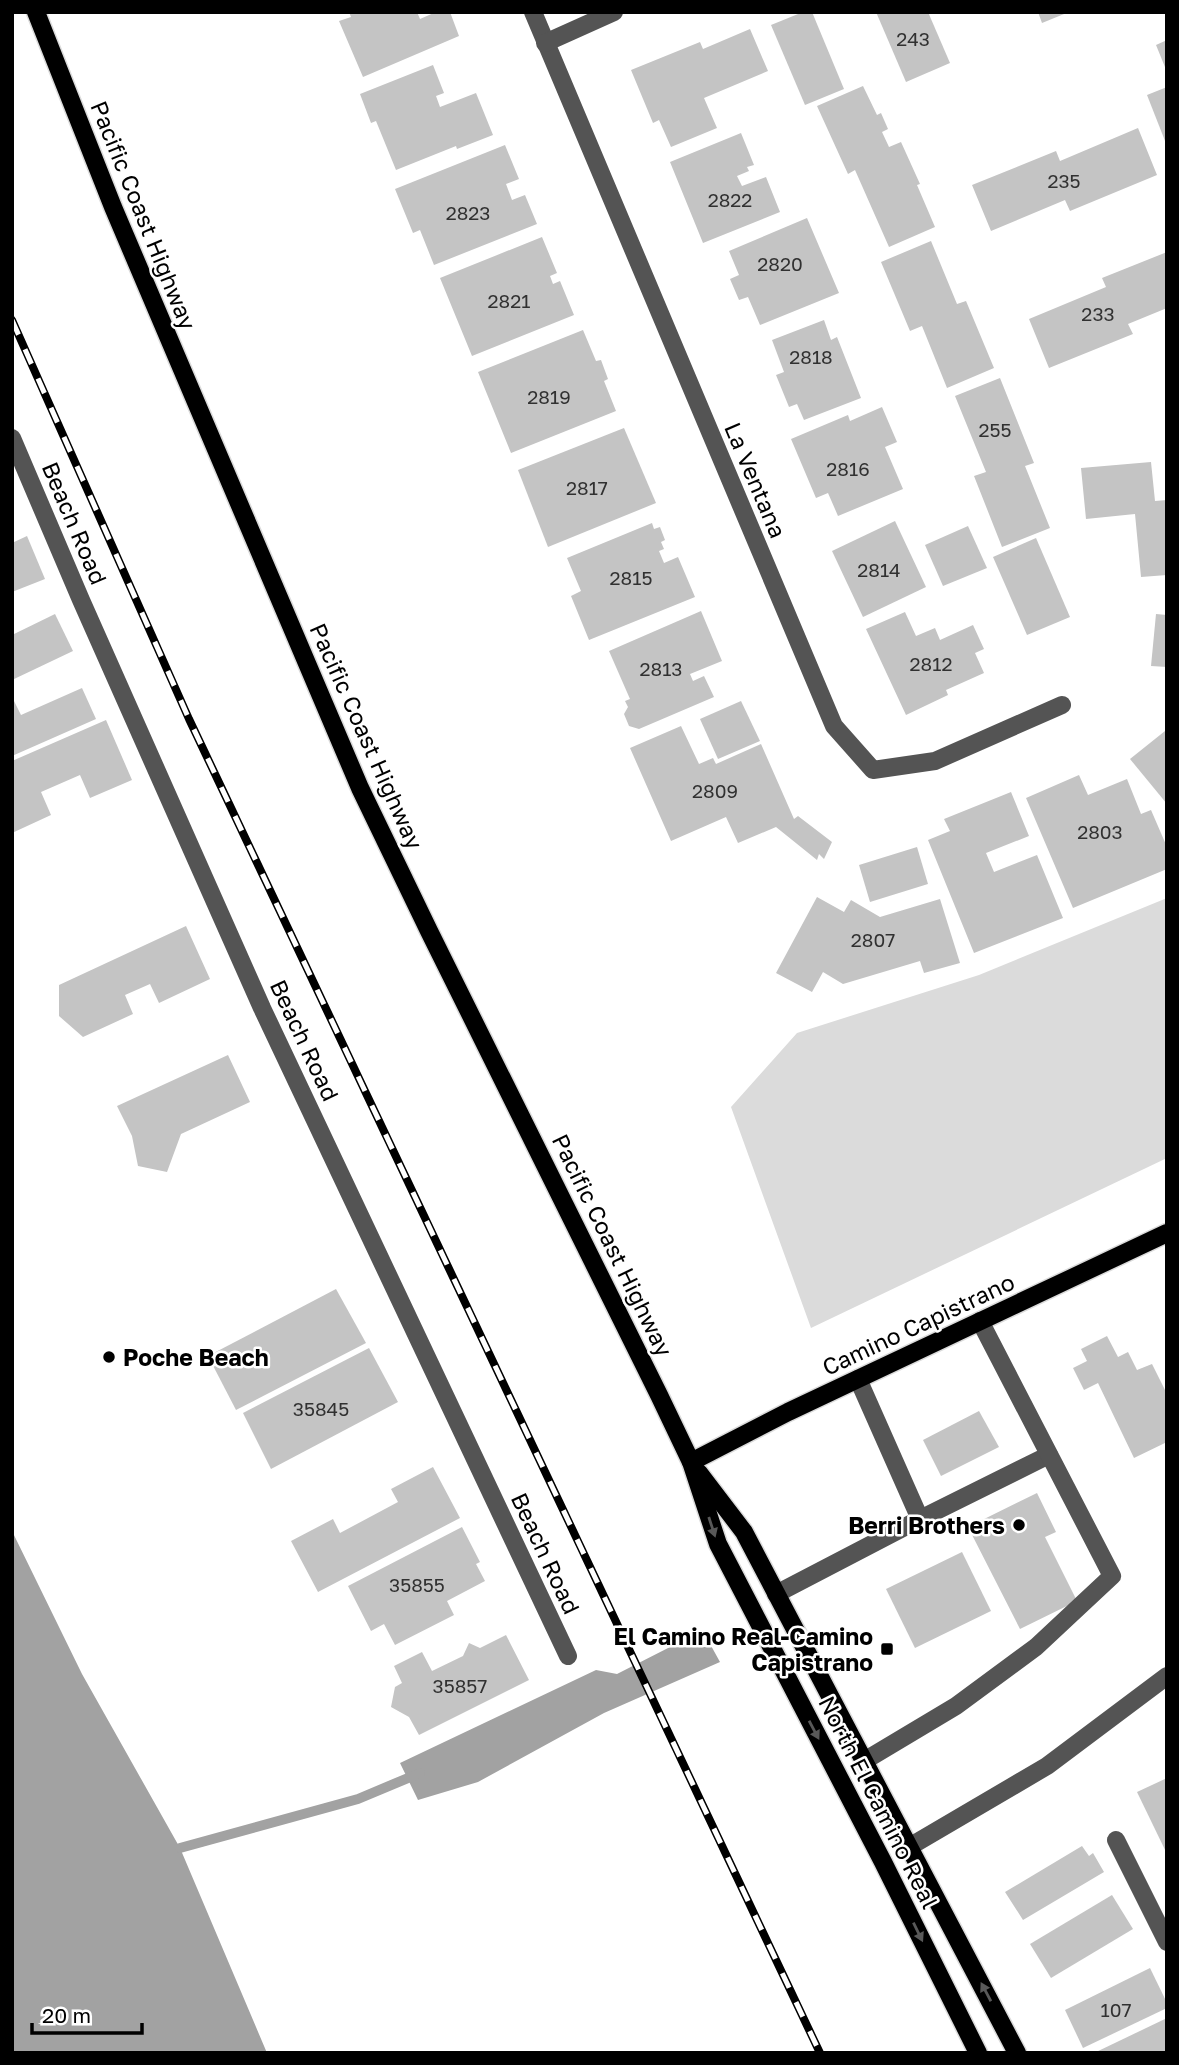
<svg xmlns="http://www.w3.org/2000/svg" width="1179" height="2065" font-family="'Golos Text',sans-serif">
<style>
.green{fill:#dbdbdb}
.water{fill:#a2a2a2}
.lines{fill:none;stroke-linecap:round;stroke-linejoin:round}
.stream{stroke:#a2a2a2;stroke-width:10}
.building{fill:#c4c4c4}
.major-casing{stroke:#dbdbdb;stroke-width:21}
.minor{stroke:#545454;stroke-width:18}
.major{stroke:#000;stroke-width:18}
.rail-casing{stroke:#000;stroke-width:8}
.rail{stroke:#fff;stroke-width:5;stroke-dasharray:16;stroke-linecap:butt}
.oneway{fill:#595959}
.poi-dot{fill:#000;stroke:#fff;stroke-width:2.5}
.labels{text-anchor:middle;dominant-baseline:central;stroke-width:5;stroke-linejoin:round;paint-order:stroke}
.number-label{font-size:19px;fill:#313131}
.street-label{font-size:23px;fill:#000;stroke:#fff}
.poi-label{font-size:23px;font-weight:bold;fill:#000;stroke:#fff;text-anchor:end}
</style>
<rect width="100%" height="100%" fill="#fff"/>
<!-- green -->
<polygon class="green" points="1167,898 1167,1158 811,1328 731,1107 797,1033 979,975"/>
<!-- water -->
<g class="water">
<polygon points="12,1531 82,1674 180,1848 267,2053 12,2053"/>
<polygon points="704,1633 720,1662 604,1713 478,1782 418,1800 400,1763 596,1670 617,1674 672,1646"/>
</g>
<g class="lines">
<!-- stream -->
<polyline class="stream" points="180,1848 358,1799 420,1773"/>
</g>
<!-- building -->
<g class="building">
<polygon points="349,12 417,12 420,19 436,12 450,12 459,36 363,77 339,21 351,17"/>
<polygon points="803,12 812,12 844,89 805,105 771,25"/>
<polygon points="876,12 928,12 950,63 906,82"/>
<polygon points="1038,12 1069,12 1042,23"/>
<polygon points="750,29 768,71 704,98 717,128 671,147 659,120 653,123 631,70 700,42 703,49"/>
<polygon points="1167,40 1167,72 1156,45"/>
<polygon points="433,65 444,93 436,96 440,107 476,93 493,135 457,149 456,146 396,170 376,121 371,123 360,94"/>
<polygon points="863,86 877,115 881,113 888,129 882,132 889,147 901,142 920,184 917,185 935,227 889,247 855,170 848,174 817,106"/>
<polygon points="1167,87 1167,146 1147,95"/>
<polygon points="1138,128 1157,175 1070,211 1065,200 991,231 972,185 1056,151 1060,161"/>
<polygon points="741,133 754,165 747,167 749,171 737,176 742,186 766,177 780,212 703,243 670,162"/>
<polygon points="505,145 519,179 506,184 512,200 525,195 537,224 434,265 420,230 413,233 395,189"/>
<polygon points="807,218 839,293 760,325 748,297 739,300 730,279 739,275 729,251"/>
<polygon points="542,237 557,273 550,276 553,284 560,281 574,315 472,356 440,278"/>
<polygon points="931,241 957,304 966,301 994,368 947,388 922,326 910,331 881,262"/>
<polygon points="1167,252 1167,308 1128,324 1133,334 1049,368 1029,319 1106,287 1102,278"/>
<polygon points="824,320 831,340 837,337 861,398 804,420 797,404 789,407 776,375 784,372 772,340"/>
<polygon points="583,330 596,361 601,360 608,379 604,381 616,411 511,453 478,372"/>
<polygon points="1000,378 1034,463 1025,466 1050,528 1002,547 974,476 986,472 955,396"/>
<polygon points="882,407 897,442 885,447 903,489 838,516 828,493 816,498 791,439 848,415 850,421"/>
<polygon points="624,428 656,503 548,547 518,470"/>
<polygon points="1151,462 1155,501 1167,500 1167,575 1141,577 1135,514 1086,519 1081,468"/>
<polygon points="895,521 926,587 863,617 832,551"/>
<polygon points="652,523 654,529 660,527 665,540 661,542 664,549 659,551 664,563 678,557 695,597 589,640 571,596 581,591 567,558"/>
<polygon points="968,526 987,568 943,586 925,545"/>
<polygon points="27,536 45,579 12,592 12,543"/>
<polygon points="1036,538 1070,617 1027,635 993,557"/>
<polygon points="701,611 722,661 690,674 693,681 704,676 714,697 639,729 629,726 624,714 628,707 625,701 630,699 609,651"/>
<polygon points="905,612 916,636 935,628 940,640 973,625 984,649 975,653 984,673 946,690 948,695 906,715 866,629"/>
<polygon points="55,614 73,651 12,680 12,635"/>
<polygon points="1156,614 1167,615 1167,667 1151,666"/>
<polygon points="82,688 96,719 12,756 12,697 21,715"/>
<polygon points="741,701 760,741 718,759 700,719"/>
<polygon points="106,720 132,780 90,798 80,775 41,792 51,815 12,833 12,761"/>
<polygon points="681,726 699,764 713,758 716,764 761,744 794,819 798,816 832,842 824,859 819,854 817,860 776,827 738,843 726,817 671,841 630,748"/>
<polygon points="1165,731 1167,734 1167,804 1130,759"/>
<polygon points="1079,775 1088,795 1127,779 1141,814 1151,810 1167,847 1167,869 1073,908 1026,798"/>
<polygon points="1011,792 1029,836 986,853 994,872 1037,855 1063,918 974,953 928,840 950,831 944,819"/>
<polygon points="917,847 928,884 870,902 859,865"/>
<polygon points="817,897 844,912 851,900 880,917 940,899 960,963 924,973 920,961 843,984 823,972 812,992 776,973"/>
<polygon points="186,926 210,979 159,1003 150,984 125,995 133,1014 83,1037 59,1016 59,985"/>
<polygon points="228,1055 250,1102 181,1134 167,1172 138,1166 132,1136 117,1106"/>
<polygon points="336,1289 366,1343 236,1410 208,1356"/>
<polygon points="1107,1336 1118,1357 1128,1352 1137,1370 1152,1364 1167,1394 1167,1442 1134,1458 1098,1383 1084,1390 1073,1368 1087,1361 1081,1349"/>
<polygon points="369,1348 398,1402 271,1469 243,1413"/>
<polygon points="979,1411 999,1447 941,1476 923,1440"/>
<polygon points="433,1467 460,1518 318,1592 291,1541 333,1519 340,1533 398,1502 391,1489"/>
<polygon points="1037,1493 1056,1532 1045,1537 1077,1601 1020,1629 968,1527"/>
<polygon points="462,1527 480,1562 476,1564 485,1581 447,1601 454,1615 395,1645 384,1624 371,1631 348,1586"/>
<polygon points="962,1552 991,1611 915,1648 886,1589"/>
<polygon points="506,1635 529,1680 419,1735 409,1717 391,1707 395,1687 402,1683 394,1666 422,1652 432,1671 463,1656 469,1643 480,1648"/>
<polygon points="1167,1778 1167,1854 1137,1792"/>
<polygon points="1082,1846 1089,1856 1093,1853 1104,1872 1023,1920 1005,1892"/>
<polygon points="1112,1895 1133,1929 1051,1978 1030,1944"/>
<polygon points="1150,1968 1167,2003 1167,2008 1083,2048 1065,2010"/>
<polygon points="1167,2018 1167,2053 1094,2053"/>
</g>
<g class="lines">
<!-- major casing -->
<g class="major-casing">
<g id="major">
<polyline points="36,12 113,207 360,788 429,931 659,1395 691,1462 718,1544 883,1862 978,2053"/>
<polyline points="691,1462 788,1412 1167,1233"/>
<polyline points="699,1473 744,1532 1017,2053"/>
</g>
</g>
<!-- minor -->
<g class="minor">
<polyline points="533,12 834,726 873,770 935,761 1062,705"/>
<polyline points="545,43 614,12"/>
<polyline points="12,438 81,600 262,1008 568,1656"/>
<polyline points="920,1519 1049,1455"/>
<polyline points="776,1594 920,1519 858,1379"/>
<polyline points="864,1761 956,1706 1036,1647 1112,1576 980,1321"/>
<polyline points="1116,1840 1167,1942"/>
<polyline points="909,1847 1047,1766 1167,1676"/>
</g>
<!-- major -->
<use href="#major" class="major"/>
<!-- rail casing -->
<g class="rail-casing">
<polyline id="rail" points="12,320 189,719 820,2053"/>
</g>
<!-- rail -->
<use href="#rail" class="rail"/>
</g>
<!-- one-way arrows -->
<defs><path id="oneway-solid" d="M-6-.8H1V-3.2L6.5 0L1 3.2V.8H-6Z" transform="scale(1.75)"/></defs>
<g class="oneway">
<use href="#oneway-solid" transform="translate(712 1527) rotate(72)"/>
<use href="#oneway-solid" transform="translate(814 1730) rotate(62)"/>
<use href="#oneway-solid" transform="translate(918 1932) rotate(64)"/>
<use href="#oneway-solid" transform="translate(986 1992) rotate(-118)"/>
</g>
<!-- markers -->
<g class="poi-dot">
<circle cx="109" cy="1357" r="7"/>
<circle cx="1019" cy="1525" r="7"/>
<rect x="880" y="1642" width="14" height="14" rx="3.5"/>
</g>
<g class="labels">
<!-- number labels -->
<g class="number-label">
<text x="913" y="38">243</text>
<text x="1064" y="180">235</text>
<text x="730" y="199">2822</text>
<text x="468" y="212">2823</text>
<text x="780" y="263">2820</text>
<text x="509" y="300">2821</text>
<text x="1098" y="313">233</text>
<text x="811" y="356">2818</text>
<text x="549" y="396">2819</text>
<text x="995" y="429">255</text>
<text x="848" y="468">2816</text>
<text x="587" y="487">2817</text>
<text x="879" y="569">2814</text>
<text x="631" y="577">2815</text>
<text x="931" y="663">2812</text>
<text x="661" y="668">2813</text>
<text x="715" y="790">2809</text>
<text x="1100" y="831">2803</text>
<text x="873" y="939">2807</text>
<text x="321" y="1408">35845</text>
<text x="417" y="1584">35855</text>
<text x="460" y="1685">35857</text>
<text x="1116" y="2009">107</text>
</g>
<!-- street labels -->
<g class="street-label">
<text transform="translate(144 215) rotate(68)">Pacific Coast Highway</text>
<text transform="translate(756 480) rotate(67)">La Ventana</text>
<text transform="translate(75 523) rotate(67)">Beach Road</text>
<text transform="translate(367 736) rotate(66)">Pacific Coast Highway</text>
<text transform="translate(305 1040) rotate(65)">Beach Road</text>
<text transform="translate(613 1245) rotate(64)">Pacific Coast Highway</text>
<text transform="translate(918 1324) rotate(-25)">Camino Capistrano</text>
<text transform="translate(546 1553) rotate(65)">Beach Road</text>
<text transform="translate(879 1802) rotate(63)">North El Camino Real</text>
</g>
<!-- poi labels -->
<g class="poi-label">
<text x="123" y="1357" text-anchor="start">Poche Beach</text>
<text x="1005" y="1525">Berri Brothers</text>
<text x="873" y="1636">El Camino Real-Camino<tspan x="873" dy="26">Capistrano</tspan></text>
</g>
</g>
<!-- border -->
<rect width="1179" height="2065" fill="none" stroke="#000000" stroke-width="28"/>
<!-- scale -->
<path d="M32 2023v10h110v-10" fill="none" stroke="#000000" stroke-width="3.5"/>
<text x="42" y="2023" font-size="21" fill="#000000" stroke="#ffffff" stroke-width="5" paint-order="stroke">20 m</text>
</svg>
